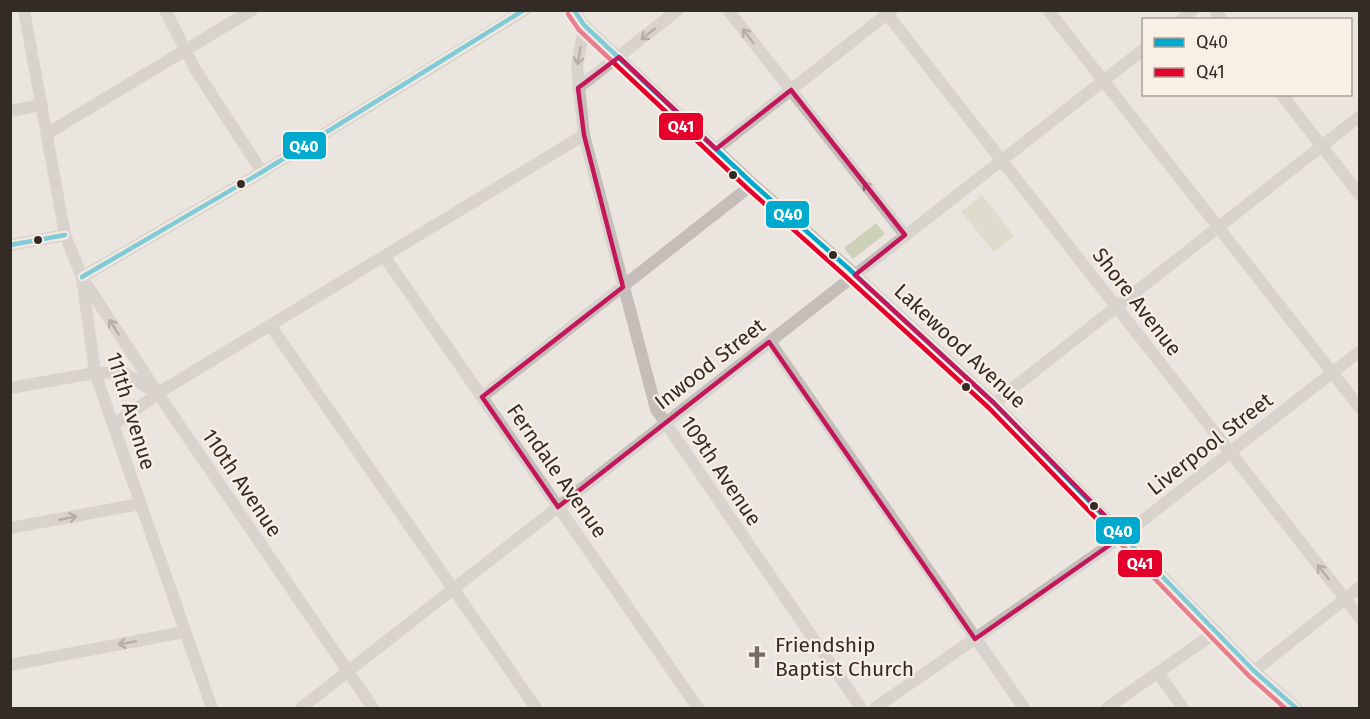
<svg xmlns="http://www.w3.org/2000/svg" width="1370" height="719" font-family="'Fira Sans',sans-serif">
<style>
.green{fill:#cdd1b8}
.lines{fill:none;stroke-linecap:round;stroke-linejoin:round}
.street{stroke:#c4bdb8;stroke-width:12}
.bus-1-casing{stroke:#f9efe5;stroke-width:9}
.bus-2-casing{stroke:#f9efe5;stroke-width:9}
.bus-1{stroke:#00a9ce;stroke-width:4.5}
.bus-2{stroke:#e4002b;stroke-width:4.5}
.oneway{stroke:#756d68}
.marked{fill:none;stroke:#c2185b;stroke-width:4.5;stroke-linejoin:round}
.bus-dot{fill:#352b26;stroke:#f9efe5;stroke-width:2}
.labels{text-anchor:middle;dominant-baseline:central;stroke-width:4.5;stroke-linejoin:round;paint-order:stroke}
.street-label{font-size:21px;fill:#352b26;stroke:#f9efe5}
.poi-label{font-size:21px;fill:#352b26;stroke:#f9efe5;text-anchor:start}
.line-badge{stroke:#f9efe5;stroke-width:2}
.badge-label{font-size:16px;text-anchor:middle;font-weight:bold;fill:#fff}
</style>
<rect width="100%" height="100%" fill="#ebe5df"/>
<!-- green -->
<g class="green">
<polygon points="982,195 1014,236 994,252 961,212"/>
<polygon points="876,223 885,234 853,259 844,248"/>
</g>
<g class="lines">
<!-- street -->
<g class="street">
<polyline points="24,10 65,235 82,277 95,373 212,708"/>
<polyline points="165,10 195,69 262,172"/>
<polyline points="574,10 584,25 753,184 848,268 994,403 1254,671 1296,708"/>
<polyline points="728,10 905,235"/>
<polyline points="884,10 1360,618"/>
<polyline points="1048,10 1360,408"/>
<polyline points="1215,10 1222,20"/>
<polyline points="1181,20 1193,10"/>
<polyline points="584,25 577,67 584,135 656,409 861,708"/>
<polyline points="578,88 678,10"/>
<polyline points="1281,94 1360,195"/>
<polyline points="10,111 42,105"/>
<polyline points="48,133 252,10"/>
<polyline points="716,149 892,10"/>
<polyline points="10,245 65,235"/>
<polyline points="384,256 698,708"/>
<polyline points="82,277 262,172 525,10"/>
<polyline points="85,282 165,404 373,708"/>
<polyline points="270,325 536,708"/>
<polyline points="770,342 1024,708"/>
<polyline points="10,388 95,373 123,372 154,392"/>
<polyline points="482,397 753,184"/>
<polyline points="994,403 1360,116"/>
<polyline points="113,425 168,387 584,135"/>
<polyline points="10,528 140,504"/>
<polyline points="10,665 184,632"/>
<polyline points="1254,671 1360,587"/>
<polyline points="1158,673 1183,708"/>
<polyline points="301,708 1144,49"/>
<polyline points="875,708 1124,535 1360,351"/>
<polyline points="1107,708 1216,632"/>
</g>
<!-- bus-1 casing -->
<g class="bus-1-casing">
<g id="bus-1">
<polyline points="574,10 584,25 753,184 848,268 994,403 1254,671 1296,708"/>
<polyline points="10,245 65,235"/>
<polyline points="82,277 262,172 524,10"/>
</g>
</g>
<!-- bus-2 casing -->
<g class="bus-2-casing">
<polyline id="bus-2" points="568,14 579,30 748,189 843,274 989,408 1249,676 1285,708"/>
</g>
<!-- bus-1 -->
<use href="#bus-1" class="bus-1"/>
<!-- bus-2 -->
<use href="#bus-2" class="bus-2"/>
</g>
<!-- one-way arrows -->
<defs><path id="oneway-shaft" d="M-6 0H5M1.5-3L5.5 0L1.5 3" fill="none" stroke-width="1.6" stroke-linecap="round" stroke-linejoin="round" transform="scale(1.5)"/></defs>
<g class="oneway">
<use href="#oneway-shaft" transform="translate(648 34) rotate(142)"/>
<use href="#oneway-shaft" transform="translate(748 36) rotate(-128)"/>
<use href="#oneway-shaft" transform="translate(579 56) rotate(100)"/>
<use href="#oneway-shaft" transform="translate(869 189) rotate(-128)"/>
<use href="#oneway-shaft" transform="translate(114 327) rotate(-123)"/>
<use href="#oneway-shaft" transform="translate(68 518) rotate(-11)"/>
<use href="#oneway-shaft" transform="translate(1323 572) rotate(-128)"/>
<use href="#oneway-shaft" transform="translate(127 643) rotate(169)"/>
</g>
<!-- marked area -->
<path d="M0 0H1370V719H0ZM619 57 716 149 791 90 905 235 855 275 994 403 1124 535 975 639 769 342 558 507 482 397 623 287 584 135 578 88Z" fill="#ebe5df" fill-opacity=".55" fill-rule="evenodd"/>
<path class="marked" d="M619 57 716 149 791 90 905 235 855 275 994 403 1124 535 975 639 769 342 558 507 482 397 623 287 584 135 578 88Z"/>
<!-- icons -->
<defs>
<g id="church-bare" transform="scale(1.8)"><path d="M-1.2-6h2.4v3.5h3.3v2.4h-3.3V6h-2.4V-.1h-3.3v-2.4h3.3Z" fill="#756c67" stroke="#f9efe5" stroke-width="2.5" paint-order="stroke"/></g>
</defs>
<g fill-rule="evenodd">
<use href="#church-bare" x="757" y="657"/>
</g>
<!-- markers -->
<g class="bus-dot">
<circle cx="733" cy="175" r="5"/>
<circle cx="241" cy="184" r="5"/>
<circle cx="38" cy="240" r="5"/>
<circle cx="833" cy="255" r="5"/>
<circle cx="966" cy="387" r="5"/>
<circle cx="1094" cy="506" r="5"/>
</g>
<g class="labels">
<!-- street labels -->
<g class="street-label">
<text transform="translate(1137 302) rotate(52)">Shore Avenue</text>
<text transform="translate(960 346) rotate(43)">Lakewood Avenue</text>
<text transform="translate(710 364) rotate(-38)">Inwood Street</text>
<text transform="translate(131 411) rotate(73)">111th Avenue</text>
<text transform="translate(1210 444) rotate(-38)">Liverpool Street</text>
<text transform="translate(557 471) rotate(55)">Ferndale Avenue</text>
<text transform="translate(721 471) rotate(56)">109th Avenue</text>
<text transform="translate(242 483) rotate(56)">110th Avenue</text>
</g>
<!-- poi labels -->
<g class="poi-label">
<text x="775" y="645">Friendship<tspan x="775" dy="24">Baptist Church</tspan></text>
</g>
</g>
<g class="line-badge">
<rect x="658" y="112" width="46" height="29" rx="6" fill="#e4002b"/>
<rect x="282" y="131" width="45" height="29" rx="6" fill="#00a9ce"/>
<rect x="765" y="200" width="45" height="29" rx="6" fill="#00a9ce"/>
<rect x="1095" y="516" width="46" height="29" rx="6" fill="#00a9ce"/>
<rect x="1117" y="549" width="46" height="29" rx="6" fill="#e4002b"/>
</g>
<g class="badge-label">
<text x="681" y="132">Q41</text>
<text x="304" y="152">Q40</text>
<text x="788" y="220">Q40</text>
<text x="1118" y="537">Q40</text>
<text x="1140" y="569">Q41</text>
</g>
<!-- border -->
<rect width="1370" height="719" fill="none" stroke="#352b26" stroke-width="24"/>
<!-- legend -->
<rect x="1142" y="18" width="210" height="78" fill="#f9efe5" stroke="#aba199" stroke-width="1.5"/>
<rect x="1154" y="38" width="30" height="9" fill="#00a9ce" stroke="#aba199" stroke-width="1.5"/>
<text x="1196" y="48" font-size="18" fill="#352b26">Q40</text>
<rect x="1154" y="68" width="30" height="9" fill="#e4002b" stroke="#aba199" stroke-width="1.5"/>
<text x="1196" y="78" font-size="18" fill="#352b26">Q41</text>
</svg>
